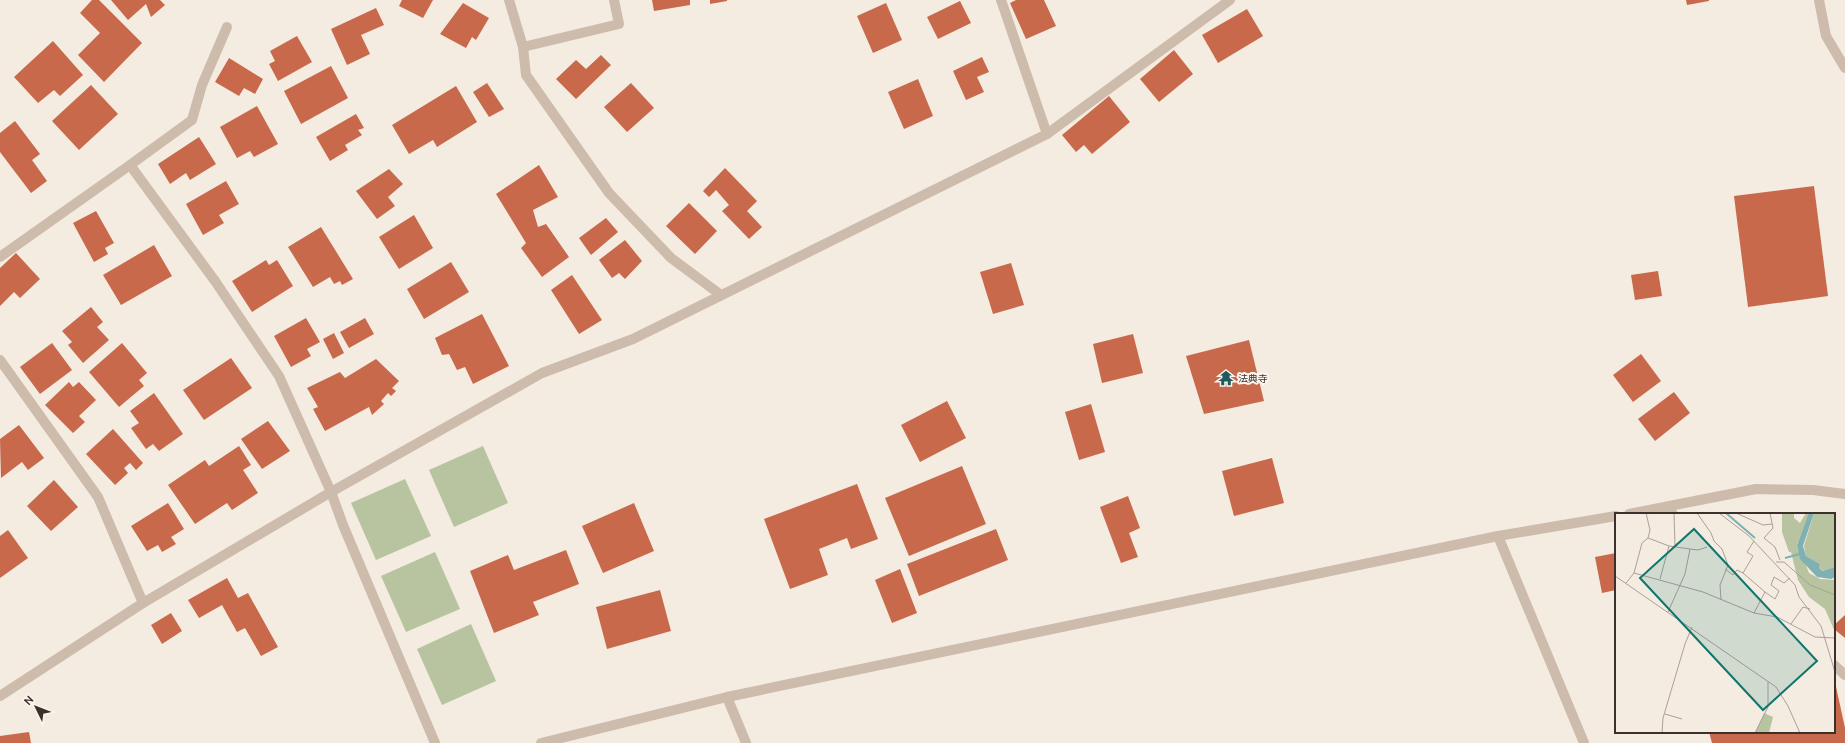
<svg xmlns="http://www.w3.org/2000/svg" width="1845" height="743" font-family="Ubuntu,'Noto Sans JP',sans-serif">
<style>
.green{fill:#b8c4a0}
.building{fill:#c8694b}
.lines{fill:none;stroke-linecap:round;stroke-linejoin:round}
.service{stroke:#cdbbac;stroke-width:10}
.minor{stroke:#cdbbac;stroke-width:10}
.tertiary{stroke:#cdbbac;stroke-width:10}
.labels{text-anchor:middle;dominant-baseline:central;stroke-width:4;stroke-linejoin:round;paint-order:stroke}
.poi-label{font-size:10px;fill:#3b302b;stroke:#fbf5ee;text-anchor:start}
.inset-river{fill:none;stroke:#7fb0b2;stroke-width:2}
.inset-road{fill:none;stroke:#aaa098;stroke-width:1}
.view{fill:#0f766e;fill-opacity:0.15;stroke:#0f766e;stroke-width:2}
.inset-edge{fill:none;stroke:#3b302b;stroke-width:2}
</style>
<rect width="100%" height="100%" fill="#f4ebe1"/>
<!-- green -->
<g class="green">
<polygon points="483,446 508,503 454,527 429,470"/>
<polygon points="405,479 431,536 376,560 351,503"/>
<polygon points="435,552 460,609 406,632 381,576"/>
<polygon points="471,624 496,681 442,705 417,649"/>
</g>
<!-- building -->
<g class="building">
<polygon points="92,0 99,0 142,43 104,82 78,55 100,33 80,13"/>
<polygon points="111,0 160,0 165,5 151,17 146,4 128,20"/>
<polygon points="402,0 433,0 423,18 399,6"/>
<polygon points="652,0 690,0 690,5 654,11"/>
<polygon points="710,0 727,0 727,1 710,4"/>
<polygon points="1016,0 1044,0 1056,26 1026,39 1010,3"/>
<polygon points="1686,0 1709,0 1709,1 1687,5"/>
<polygon points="960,1 971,23 938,39 927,17"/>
<polygon points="463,3 489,18 476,40 472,37 466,48 440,34"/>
<polygon points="886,3 902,40 873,53 857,16"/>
<polygon points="376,8 384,25 361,35 370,54 347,65 331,29"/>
<polygon points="1247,9 1263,36 1218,63 1202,35"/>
<polygon points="297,36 312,62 278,81 269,64 275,61 270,51"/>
<polygon points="53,41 83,75 60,96 54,90 38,103 14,77"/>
<polygon points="1174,50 1193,74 1159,102 1140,79"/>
<polygon points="601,55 611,65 576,99 556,79 576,60 586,69"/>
<polygon points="982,57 989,72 977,77 984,92 966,100 953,71"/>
<polygon points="229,58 263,79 255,94 244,88 239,96 215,82"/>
<polygon points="331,66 348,98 301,124 284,91"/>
<polygon points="918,79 933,116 904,129 888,92"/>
<polygon points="487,83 504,109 489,117 473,92"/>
<polygon points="631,83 654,108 627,132 604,107"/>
<polygon points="91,85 118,114 79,150 52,121"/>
<polygon points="456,86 477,122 437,147 433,140 409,154 392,125"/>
<polygon points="1109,96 1130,122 1092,154 1084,145 1076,152 1062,135"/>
<polygon points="257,106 278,144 254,157 250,151 237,158 220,127"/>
<polygon points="356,114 364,128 358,130 362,135 345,145 348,150 330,161 316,137"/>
<polygon points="15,121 40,154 32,160 47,181 31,193 0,152 0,133"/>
<polygon points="199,137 216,164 190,180 186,173 170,184 158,164"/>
<polygon points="539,165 558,197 533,210 538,227 546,224 569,257 542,277 521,248 526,243 496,194"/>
<polygon points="725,168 757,201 747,211 762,227 749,239 722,211 729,205 716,190 709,197 703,191"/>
<polygon points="389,169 403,184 388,197 395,206 377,219 356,191"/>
<polygon points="226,181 239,204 219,215 224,223 203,235 186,204"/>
<polygon points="1814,186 1828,296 1748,307 1734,196"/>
<polygon points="689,203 717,231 695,254 666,226"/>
<polygon points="96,211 114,243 105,248 108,254 94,262 73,223"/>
<polygon points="414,215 433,248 399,269 379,237"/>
<polygon points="606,218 618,232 591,255 579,238"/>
<polygon points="321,227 353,279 342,285 340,281 334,284 330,277 313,287 288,247"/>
<polygon points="625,240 642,261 625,279 619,273 612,278 599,260"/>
<polygon points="154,245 172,276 121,305 103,275"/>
<polygon points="16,253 40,279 20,298 14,292 0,306 0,268"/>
<polygon points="266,260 269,265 277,260 293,286 252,312 232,281"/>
<polygon points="451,262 469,292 424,319 407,289"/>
<polygon points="1011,263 1024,305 993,314 980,272"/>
<polygon points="1658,271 1662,296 1635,300 1631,275"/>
<polygon points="572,275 602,320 579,334 551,290"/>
<polygon points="91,307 103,322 97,327 109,340 83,363 68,345 72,342 62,331"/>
<polygon points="482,314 509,366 473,384 465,367 457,370 449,354 442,355 435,338"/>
<polygon points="306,318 320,342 307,349 311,356 291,367 274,336"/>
<polygon points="365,318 374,334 349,348 340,332"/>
<polygon points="334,333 344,353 333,359 323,339"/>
<polygon points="1133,334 1143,373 1102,383 1093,344"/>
<polygon points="1249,340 1264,401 1204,414 1186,356"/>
<polygon points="52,343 72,370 40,394 20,367"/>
<polygon points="122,343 147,373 139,380 144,386 119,407 89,372"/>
<polygon points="1641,354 1661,381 1633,402 1613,375"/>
<polygon points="231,358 252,388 204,420 183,390"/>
<polygon points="376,359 399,381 392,388 396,391 391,396 388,393 381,401 384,404 372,415 369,407 325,431 313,409 318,407 307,388 340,372 345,378"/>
<polygon points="69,382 73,387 79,382 96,400 79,416 85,422 73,433 45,405"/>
<polygon points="1674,392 1690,413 1655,441 1638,419"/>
<polygon points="154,393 183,434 159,451 153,444 146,449 131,428 139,423 130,411"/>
<polygon points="947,401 966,438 920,462 901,425"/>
<polygon points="1091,404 1105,452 1079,460 1065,412"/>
<polygon points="268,421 290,451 262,469 241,439"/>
<polygon points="19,425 44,458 28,470 22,462 1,478 0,439"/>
<polygon points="113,429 143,463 136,470 130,463 124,468 128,473 115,485 86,454"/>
<polygon points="239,446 251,465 243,470 258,493 232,510 227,503 195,524 168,485 205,460 209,466"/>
<polygon points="1272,458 1284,503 1234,516 1222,471"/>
<polygon points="962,466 986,524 909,556 885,498"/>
<polygon points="54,480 78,507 51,531 27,506"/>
<polygon points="857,484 878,539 851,549 847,538 819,549 828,575 790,589 764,519"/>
<polygon points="1128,496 1140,528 1129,533 1138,557 1121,563 1100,507"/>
<polygon points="168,503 184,529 171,537 176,544 162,552 158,545 147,551 131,526"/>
<polygon points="634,503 654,551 603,573 582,526"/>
<polygon points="996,529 1008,560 919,596 907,564"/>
<polygon points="8,530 28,558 0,578 0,536"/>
<polygon points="566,550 579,584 533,602 539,615 494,633 470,571 508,555 514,570"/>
<polygon points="1616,553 1616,590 1602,593 1595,557"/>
<polygon points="900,569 917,613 892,623 875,580"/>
<polygon points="227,578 238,598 248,593 278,647 261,656 245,628 237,632 222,605 199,618 188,600"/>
<polygon points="660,590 671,631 607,649 596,607"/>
<polygon points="171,613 182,631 162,644 151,625"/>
<polygon points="1845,615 1845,638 1834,629 1834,625"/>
<polygon points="1835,682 1845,728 1845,743 1712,743 1709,732 1834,732"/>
<polygon points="29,732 31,743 0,743 0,736"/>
</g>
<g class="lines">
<!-- service -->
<g class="service">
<polyline points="1819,0 1826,36 1845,68"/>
<polyline points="1498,536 1584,743"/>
</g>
<!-- minor -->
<g class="minor">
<polyline points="509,0 523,47 526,75 609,193 671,258 721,295"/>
<polyline points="1001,0 1047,134"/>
<polyline points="523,47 619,24 614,0"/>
<polyline points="130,165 192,120 202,85 227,27"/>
<polyline points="0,257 130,165 215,281 279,376 331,492 343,525 435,743"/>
<polyline points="0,360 98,497 143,603"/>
<polyline points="1666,508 1673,514"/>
<polyline points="1834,665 1845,675"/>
<polyline points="0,696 143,603 331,492 542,373 633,339 1047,134 1230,0"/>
<polyline points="727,697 746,743"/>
</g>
<!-- tertiary -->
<g class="tertiary">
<polyline points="1629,514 1756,489 1813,490 1845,494"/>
<polyline points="541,743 727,697 1498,536 1616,516"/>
</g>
</g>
<!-- icons -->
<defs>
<g id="temple-bare" transform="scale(1.2)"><path d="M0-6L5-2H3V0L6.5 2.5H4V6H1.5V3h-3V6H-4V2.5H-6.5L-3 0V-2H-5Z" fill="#1f5a5e" stroke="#fbf5ee" stroke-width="2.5" paint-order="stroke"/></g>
</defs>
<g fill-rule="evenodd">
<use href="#temple-bare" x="1226" y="378"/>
</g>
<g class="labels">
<!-- poi labels -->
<g class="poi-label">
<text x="1238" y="378">法典寺</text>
</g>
</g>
<!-- overview -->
<g transform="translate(1615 513)">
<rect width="220" height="220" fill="#f4ebe1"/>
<path d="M167 0H179V5L185 10 191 0H195L182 31 183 38H185L194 60 205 66 220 67V119L210 96 194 84 183 67 176 39H174L167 19ZM199 0H220V54L209 58 204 55 205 51 191 43 189 33ZM149 200 158 204 154 220H140Z" fill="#b8c4a0"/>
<path d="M194 0H199L188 33 191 43 205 51 204 55 208 58 220 54V64L216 66 202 64 185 46 182 32Z" fill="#7fb0b2"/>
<path class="inset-river" d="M111 0 140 25M170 45 185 41"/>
<path class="inset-road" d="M31 0 35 17 33 25M59 0 60 33M82 0 96 20 99 28 107 36 113 52 105 72 106 87M104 0 134 23 180 72 184 84 206 113 220 159M121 0 148 12 157 11M155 0 158 15 149 25 160 34 165 47M75 36 83 37 92 34M161 49H169L195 72 220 82M110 56 118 62 122 57 128 60 138 43 132 39 139 28M19 60 88 79 139 100 162 104 200 124 220 125M128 60 150 79 139 100M0 63 161 174 173 193 185 220M45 66 54 33 75 36 70 61 53 99M11 70 19 60 27 30 33 25 54 33M150 79 160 86 164 78 156 72 159 64 169 70 175 65M176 111 188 94 195 96M50 201 67 206M47 220 48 205 70 131 77 114M140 220 153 194V169"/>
<path class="view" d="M79 16 202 148 148 197 25 65Z"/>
<rect width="220" height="220" class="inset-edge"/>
</g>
<!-- north arrow -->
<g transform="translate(36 707) rotate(313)" stroke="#fbf5ee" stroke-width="3" paint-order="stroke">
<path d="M0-3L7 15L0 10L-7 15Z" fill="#3b302b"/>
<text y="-6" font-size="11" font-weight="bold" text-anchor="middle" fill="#3b302b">N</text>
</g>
</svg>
